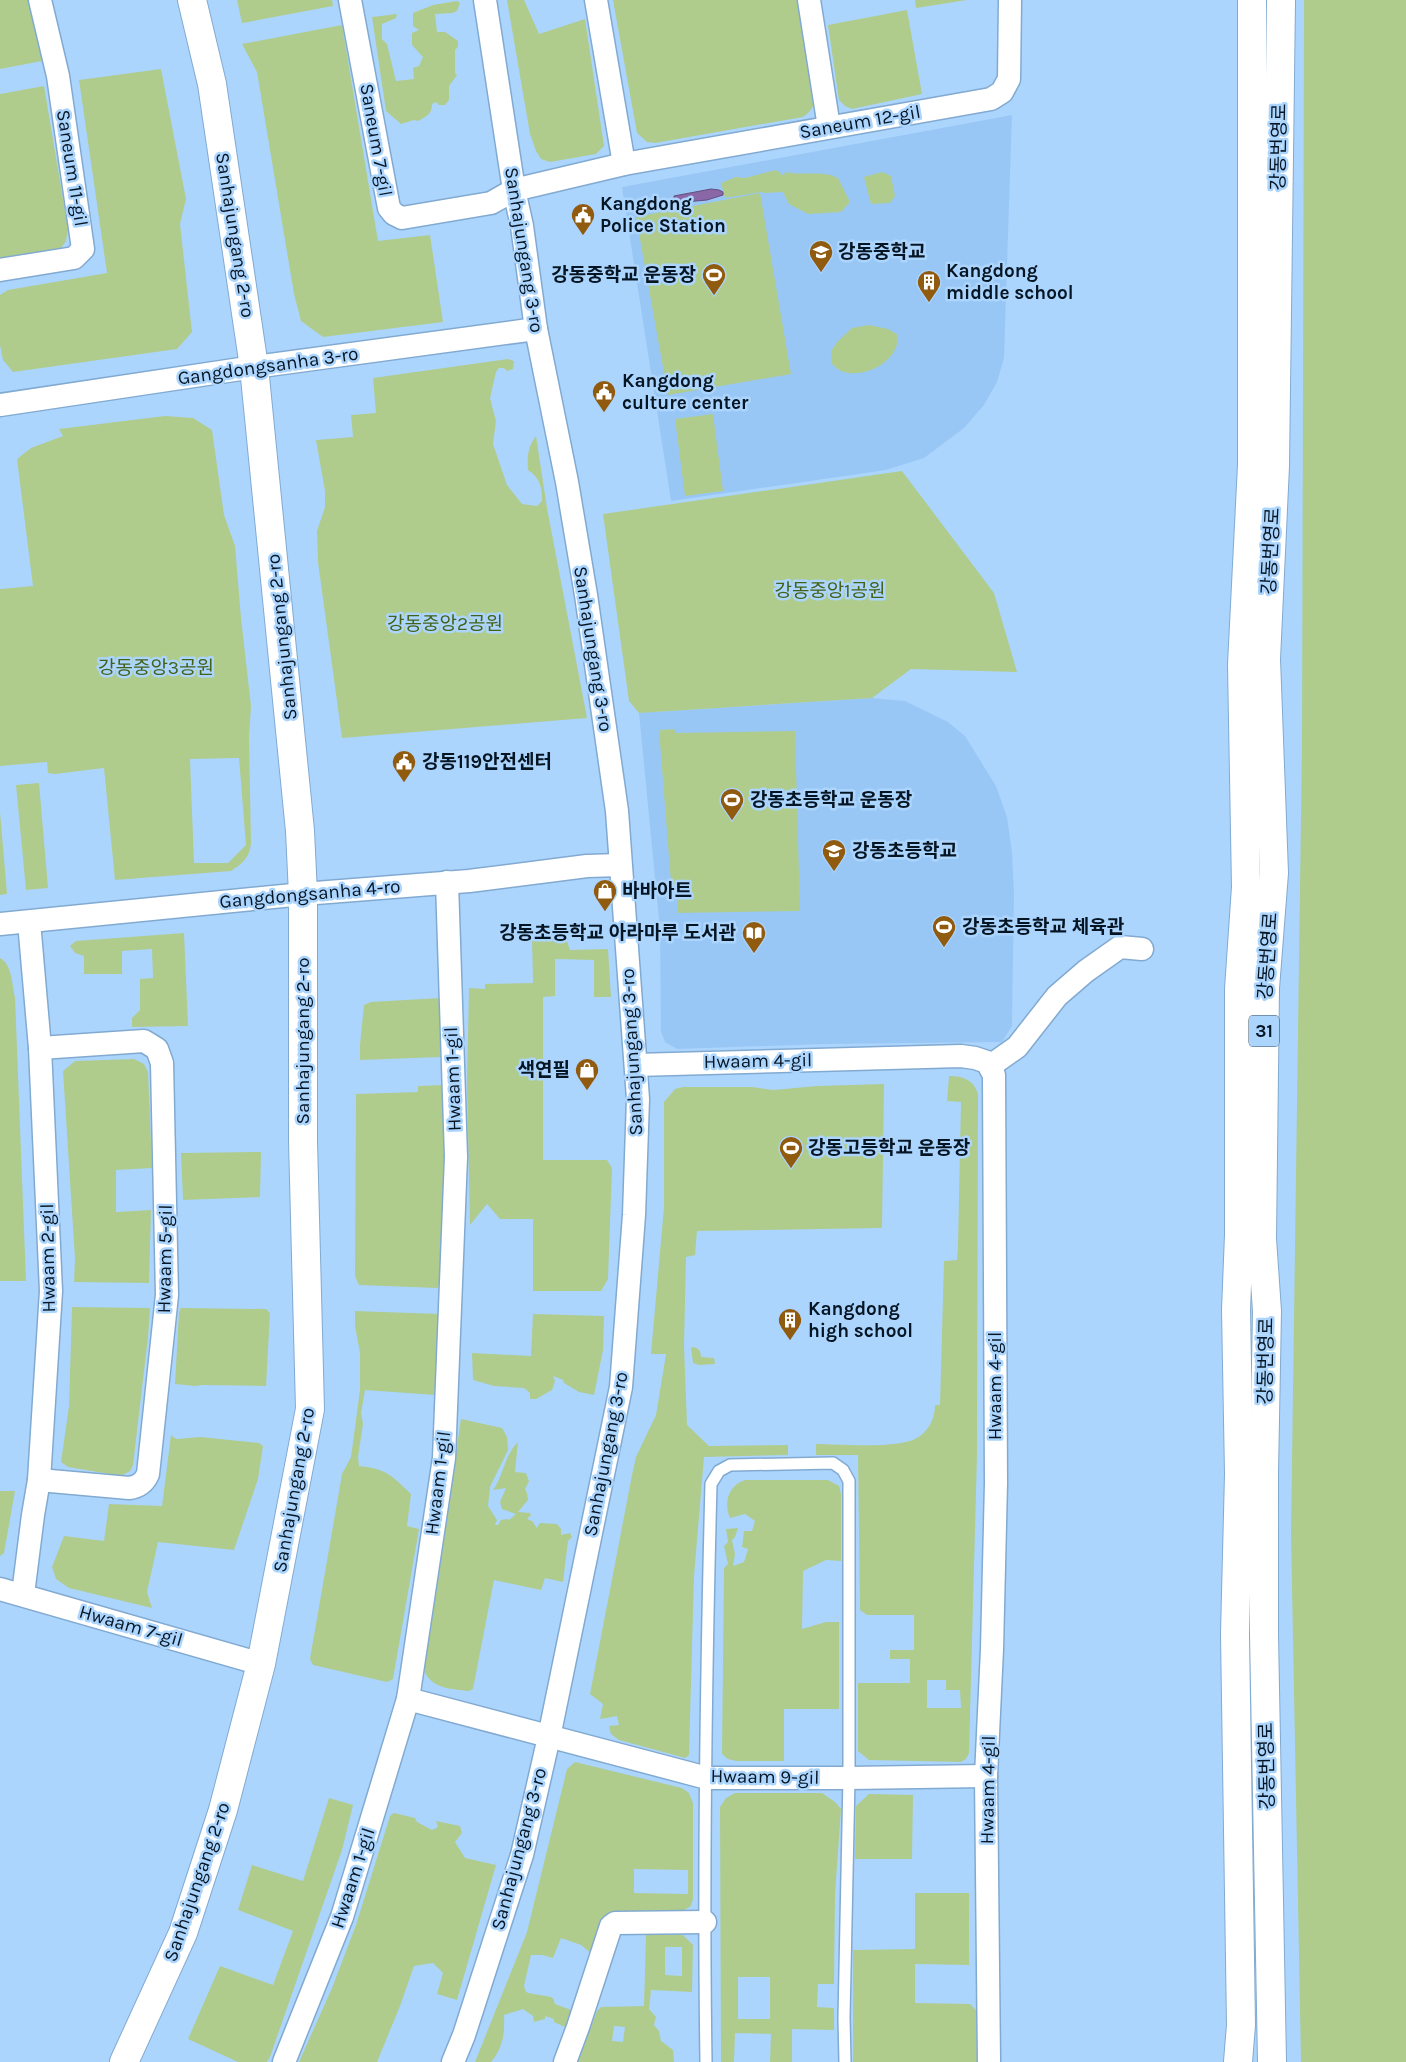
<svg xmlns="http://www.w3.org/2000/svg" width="1406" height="2062" font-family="Karla,'Noto Sans KR',sans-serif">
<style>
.built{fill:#99c7f5}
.green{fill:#afcc8d;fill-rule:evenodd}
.water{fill:#8a67a7;stroke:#624e7f}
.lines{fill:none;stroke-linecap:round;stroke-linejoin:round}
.service-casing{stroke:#82aad1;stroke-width:14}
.minor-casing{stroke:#82aad1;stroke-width:25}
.secondary-casing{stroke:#82aad1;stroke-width:30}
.trunk-casing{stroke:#82aad1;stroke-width:30}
.service{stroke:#fff;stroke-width:11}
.minor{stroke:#fff;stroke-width:22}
.secondary{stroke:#fff;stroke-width:28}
.trunk{stroke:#fff;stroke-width:28}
.labels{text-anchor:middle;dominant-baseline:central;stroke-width:5;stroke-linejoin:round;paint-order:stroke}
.shield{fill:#acd5fe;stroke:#384f65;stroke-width:1}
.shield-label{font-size:18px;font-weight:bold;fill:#061523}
.street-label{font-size:19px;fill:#061523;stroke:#acd5fe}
.poi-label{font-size:19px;font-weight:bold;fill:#061523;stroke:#acd5fe;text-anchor:start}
.park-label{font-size:19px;fill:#446115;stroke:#acd5fe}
</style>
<rect width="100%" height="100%" fill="#acd5fe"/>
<!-- built -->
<g class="built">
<polygon points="1012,115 1004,358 997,382 984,405 964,428 924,458 886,470 671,501 622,187"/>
<polygon points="872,698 905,701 948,722 965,736 996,786 1007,817 1012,852 1014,892 1012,1026 1002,1042 825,1044 677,1049 665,1042 661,1032 660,930 639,713"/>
</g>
<!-- green -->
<g class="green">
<polygon points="0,0 28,0 42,61 0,69"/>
<polygon points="237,0 332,0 333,6 242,23"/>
<polygon points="507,0 524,0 539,34 585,19 604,146 596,154 550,162 541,159 536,151 530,134"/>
<path d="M613 0H797L816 97C814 106 811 112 803 117L655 143 647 142 637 133Z"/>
<polygon points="915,0 967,0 916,8"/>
<polygon points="1304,0 1406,0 1406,2062 1301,2062 1291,1534 1302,744"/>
<path d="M457 1 460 3 457 11 452 13 435 14 437 32H445L458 41V47L455 50V73L457 75 449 86V100L445 105H439L436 102 432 104C432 114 427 116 418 121L414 120 401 124 386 111 372 17 397 14 396 18 382 24V39L387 44 396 81 414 79 413 68 419 66 423 57 412 45V33L419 30 413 26V13L433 5Z"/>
<polygon points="907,10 922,94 852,109 845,106 839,100 828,25"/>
<polygon points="342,25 378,241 430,235 443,322 323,337 301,321 294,294 257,72 242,44"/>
<polygon points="161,69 186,199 180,224 192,332 177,349 13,372 3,360 0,345 0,295 8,290 107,273 79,80"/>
<polygon points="44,86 68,229 66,241 61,248 0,258 0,94"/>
<path d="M776 170 784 176 785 172C802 176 823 170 838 178L850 202 841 212 808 214 789 204 783 192 764 193 761 192 725 198 721 183 736 177 745 178Z"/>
<polygon points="882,172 891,176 895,196 890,203 871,204 864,177"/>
<polygon points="760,193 791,374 668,395 636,217"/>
<path d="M869 325 888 329 898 335C900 361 864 380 841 371 838 370 835 366 832 364L831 351 838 341 852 328Z"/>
<path d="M508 359 514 361 513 369 507 371 504 368H499L496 372 490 398 496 421 493 444 507 485 522 504 537 506 542 501C542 487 540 478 528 470 527 457 528 446 536 436L547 508 587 718 342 738 318 562 317 531 325 507V491L316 440 353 437 351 415 376 413 373 378Z"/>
<polygon points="713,414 723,491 685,496 675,419"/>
<path d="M165 416 193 418 212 430 224 515 235 546 241 618 251 706 249 737 251 844C249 858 243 863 231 871L115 880 104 768 55 774 48 773 47 762 0 766V589L33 586 17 459 31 448 63 436 59 429ZM239 758 246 845 228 863H194L190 759Z"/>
<polygon points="902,471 994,593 1017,672 911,669 872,698 639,713 629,701 603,514"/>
<polygon points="674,729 676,733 795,731 800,911 677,913 677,896 672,895 659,730"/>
<polygon points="39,783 48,888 26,890 16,785"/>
<polygon points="0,812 7,894 0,895"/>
<polygon points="184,933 188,1026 132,1027 132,1018 140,1010 140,979 153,978 152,949 122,951 122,974 84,974 84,956 75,953 70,946 76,941"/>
<polygon points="532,938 566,938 570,950 608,949 611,997 594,997 594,960 555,959 555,996 543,997 543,1160 607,1160 612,1168 608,1279 601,1291 533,1291 533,1219 500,1219 487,1204 470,1225 467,1084 469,988 485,989 485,984 533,983"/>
<path d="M0 958C12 964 12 985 15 997L26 1281H0Z"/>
<polygon points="440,998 441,1057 360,1060 360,1045 364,1005 371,1002"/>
<polygon points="134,1059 144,1064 148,1072 152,1168 116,1170 116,1212 151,1210 149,1283 74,1282 75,1259 63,1071 75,1061"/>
<path d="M949 1076C963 1076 974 1080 978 1094L977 1455 969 1753 966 1759 961 1762 869 1760 858 1751V1683H910V1659H890V1650H914V1615H867L860 1610 858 1455H816V1444C840 1444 902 1450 920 1436 930 1429 935 1416 935 1405H940L944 1261 957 1260 958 1245 961 1102 947 1101ZM927 1680H946V1690H960L961 1708H927Z"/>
<polygon points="884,1084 882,1228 697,1231 695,1255 686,1257 684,1346 687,1425 709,1446 788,1445 788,1455 704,1457 694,1576 689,1755 685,1758 619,1740 611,1734 609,1726 619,1725 617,1716 600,1719 603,1704 590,1694 632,1475 636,1457 656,1415 666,1354 651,1354 664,1207 664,1102 675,1089 683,1087 752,1087 773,1090 817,1086"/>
<polygon points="442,1085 444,1145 442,1286 437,1288 359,1285 355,1276 356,1094 418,1092 418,1086"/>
<polygon points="261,1152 260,1197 183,1200 181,1153"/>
<polygon points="72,1307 150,1308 148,1337 133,1465 130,1471 121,1476 68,1467 61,1462 69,1406"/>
<polygon points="181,1308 266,1309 270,1313 266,1386 202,1385 195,1386 175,1384 179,1312"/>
<path d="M355 1311 440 1314 435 1395 365 1390 361 1413 363 1424 358 1457 359 1466C387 1469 391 1475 411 1494L407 1526 419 1529 393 1679 387 1682 313 1665 310 1659 342 1474 351 1457 360 1390V1353L355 1326Z"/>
<polygon points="533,1314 604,1316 603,1350 594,1395 579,1392 564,1383 563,1380 553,1376 555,1381 552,1390 536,1399 530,1399 530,1393 524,1388 494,1386 473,1380 472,1353 531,1356"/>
<path d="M693 1347C699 1348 701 1352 701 1357L714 1358 715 1364 699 1365 693 1363 691 1348Z"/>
<path d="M461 1419 502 1428 507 1437 508 1450 490 1487 488 1506 497 1520 495 1525H498L501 1520 507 1519 509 1520 516 1514 502 1509 500 1502 506 1488 493 1490C504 1475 504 1456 518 1442L515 1472 526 1473 529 1481 525 1489 527 1493 528 1500 518 1512 530 1513 531 1515 527 1519 532 1521 537 1528 540 1523 557 1524 561 1529V1535L570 1533 572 1537 568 1541 563 1582 545 1578 541 1590 494 1580 473 1689 469 1691C452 1689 431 1689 424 1670Z"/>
<polygon points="171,1435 176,1439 201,1437 259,1443 263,1446 258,1479 234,1550 158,1542 147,1592 152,1608 69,1588 56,1579 52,1567 64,1536 104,1541 109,1504 162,1506"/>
<path d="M745 1480H828L839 1486 841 1494V1561L826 1560 803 1571 802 1629 826 1622H839V1709H784V1761H736L728 1759 722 1754 724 1568 728 1564 724 1546 728 1542 726 1529 738 1528 735 1537 732 1540 735 1554 733 1566 744 1562 748 1549 742 1547 744 1531H752L755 1521 745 1514 730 1518C723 1502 729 1485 745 1480Z"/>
<polygon points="0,1491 15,1491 4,1553 0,1556"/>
<path d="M575 1762 682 1788 689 1793 693 1803V1899L691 1906 684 1910 607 1913 592 1954 581 1945 561 1938 553 1958 542 1955H531L524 1986 526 1992C536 1996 543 1994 553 1998L555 2004 574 2011 565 2027 554 2022V2019L545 2016V2019L534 2022 533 2016 523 2009 504 2015C505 2033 503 2048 491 2062H475L527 1932 567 1769ZM634 1869 688 1870V1894L634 1893Z"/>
<path d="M735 1793H822L835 1802 841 1809 835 1894 834 1984H818L817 2007 834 2008V2030L792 2029V2062H770L771 2034 735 2033 734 2062H721L720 1807 726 1798ZM738 1977H770V2019H738Z"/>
<polygon points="869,1794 913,1795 912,1859 855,1859 856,1806"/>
<polygon points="329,1798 353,1805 342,1850 270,2057 267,2062 238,2062 188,2039 220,1966 273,1985 293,1931 238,1910 252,1865 303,1881"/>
<polygon points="394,1813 415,1818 417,1822 432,1830 438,1827 436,1821 460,1826 462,1833 455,1842 465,1858 496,1865 457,2000 437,1994 443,1973 433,1963 414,1966 400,2006 377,2062 299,2062 332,1988 356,1925 390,1816"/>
<polygon points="915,1893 969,1893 969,1965 915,1964 915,2003 970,2004 976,2010 977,2062 853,2062 853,1950 915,1949"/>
<path d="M646 1935H683L693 1945 692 1992 651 1990 649 2009 656 2017 654 2025 659 2031 661 2041 673 2050 674 2062H578L597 2011 601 2007 644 2006ZM665 1947H682V1976L665 1975ZM614 2026 625 2027 623 2042 612 2041Z"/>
</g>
<!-- water -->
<polygon class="water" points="711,189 719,190 723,192 723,195 707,200 674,203 674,196"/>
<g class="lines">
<!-- service casing -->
<g class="service-casing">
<path id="service" d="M706 2062C703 1869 706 1677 711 1484L719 1471 730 1465 833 1463 843 1470 849 1481V1778L844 2018 845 2062"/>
</g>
<!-- minor casing -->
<g class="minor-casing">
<g id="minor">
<polyline points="350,0 389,208 394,214 402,218 491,203 514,190 624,164 991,99 1002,92 1009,79 1010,0"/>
<polyline points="596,0 624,164"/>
<polyline points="809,0 829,127"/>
<polyline points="0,270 74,258 83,249 58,76 40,0"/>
<polyline points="0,405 254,367 536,329"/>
<polyline points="0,924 303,894 469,881 587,866 620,865"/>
<polyline points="636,1065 961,1056 975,1058 987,1062 994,1075 996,1483 992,1649 986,1776 989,2062"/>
<polyline points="990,1066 1017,1047 1057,996 1086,971 1120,947 1142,949"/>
<path d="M39 1480 129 1488C138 1487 144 1483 148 1474L167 1295 162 1063 157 1049 144 1041 40 1048"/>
<polyline points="0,1589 261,1664"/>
<polyline points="23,1594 33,1515 39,1480 51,1291 40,1048 29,922"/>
<polyline points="408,1699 707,1778 849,1778 986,1776"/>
<polyline points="284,2062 342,1917 408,1699 444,1458 456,1157 447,882"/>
<polyline points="453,2062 464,2035 522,1855 549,1737 621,1387 634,1215 638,1099 617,811 586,595 567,482 536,329 522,226 514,190 485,0"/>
<polyline points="565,2062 578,2027 611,1926 615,1923 705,1922"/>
</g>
</g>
<!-- secondary casing -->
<g class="secondary-casing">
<polyline id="secondary" points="124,2062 183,1933 223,1810 261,1664 310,1409 303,1141 303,894 300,831 254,367 212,84 192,0"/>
</g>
<!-- trunk casing -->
<g class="trunk-casing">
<g id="trunk">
<polyline points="1238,2062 1241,2025 1235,1634 1239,1474 1236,1310 1239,1235 1239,989 1246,887 1242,665 1252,465 1252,0"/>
<polyline points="1272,2062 1264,1634 1264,1473 1267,1311 1262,1239 1265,988 1274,873 1266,659 1275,466 1281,0"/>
</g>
</g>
<!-- service -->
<use href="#service" class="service"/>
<!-- minor -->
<use href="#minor" class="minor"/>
<!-- secondary -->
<use href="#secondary" class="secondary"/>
<!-- trunk -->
<use href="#trunk" class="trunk"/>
</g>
<!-- icons -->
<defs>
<g id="civic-pin" transform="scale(1.25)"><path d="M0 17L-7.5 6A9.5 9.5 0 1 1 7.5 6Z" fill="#915b0f" stroke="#acd5fe"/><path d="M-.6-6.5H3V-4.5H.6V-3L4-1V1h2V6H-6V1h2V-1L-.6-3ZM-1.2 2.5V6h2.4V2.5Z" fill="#fff"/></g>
<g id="school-pin" transform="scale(1.25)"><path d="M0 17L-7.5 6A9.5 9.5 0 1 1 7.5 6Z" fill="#915b0f" stroke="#acd5fe"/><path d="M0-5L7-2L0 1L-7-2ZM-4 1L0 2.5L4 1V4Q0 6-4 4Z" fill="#fff"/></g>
<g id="stadium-pin" transform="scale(1.25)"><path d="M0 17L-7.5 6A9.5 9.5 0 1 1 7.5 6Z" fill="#915b0f" stroke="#acd5fe"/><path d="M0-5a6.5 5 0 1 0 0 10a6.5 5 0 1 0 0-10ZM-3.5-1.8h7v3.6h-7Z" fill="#fff"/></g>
<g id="building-pin" transform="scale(1.25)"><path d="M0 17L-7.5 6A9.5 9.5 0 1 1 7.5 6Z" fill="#915b0f" stroke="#acd5fe"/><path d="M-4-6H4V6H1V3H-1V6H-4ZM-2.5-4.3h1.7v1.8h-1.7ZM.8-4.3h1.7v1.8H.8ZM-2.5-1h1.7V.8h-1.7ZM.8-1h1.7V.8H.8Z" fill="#fff"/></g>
<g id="shop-pin" transform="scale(1.25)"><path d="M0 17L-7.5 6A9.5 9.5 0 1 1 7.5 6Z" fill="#915b0f" stroke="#acd5fe"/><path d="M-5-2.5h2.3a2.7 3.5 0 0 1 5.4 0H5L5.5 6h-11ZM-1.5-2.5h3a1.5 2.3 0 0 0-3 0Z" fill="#fff"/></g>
<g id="library-pin" transform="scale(1.25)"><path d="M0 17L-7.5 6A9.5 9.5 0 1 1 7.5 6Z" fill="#915b0f" stroke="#acd5fe"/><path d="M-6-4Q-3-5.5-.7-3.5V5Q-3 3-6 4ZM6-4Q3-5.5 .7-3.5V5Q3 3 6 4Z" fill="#fff"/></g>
</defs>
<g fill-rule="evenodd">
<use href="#civic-pin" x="583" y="215"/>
<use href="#school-pin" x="821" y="252"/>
<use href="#stadium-pin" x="714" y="275"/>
<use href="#building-pin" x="929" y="282"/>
<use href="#civic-pin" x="604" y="392"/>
<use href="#civic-pin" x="404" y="762"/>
<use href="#stadium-pin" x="732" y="800"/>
<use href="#school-pin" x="834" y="851"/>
<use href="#shop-pin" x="605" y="891"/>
<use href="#stadium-pin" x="944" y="927"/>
<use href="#library-pin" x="754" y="933"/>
<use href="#shop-pin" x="587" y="1070"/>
<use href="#stadium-pin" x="791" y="1148"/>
<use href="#building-pin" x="790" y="1320"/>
</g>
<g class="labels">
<!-- shield labels -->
<rect class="shield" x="1249" y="1015.5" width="30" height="31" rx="4"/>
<g class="shield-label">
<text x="1264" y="1031">31</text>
</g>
<!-- street labels -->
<g class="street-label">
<text transform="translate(860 122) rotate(-10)">Saneum 12-gil</text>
<text transform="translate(376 140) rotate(80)">Saneum 7-gil</text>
<text transform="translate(1279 147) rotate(-89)">강동번영로</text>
<text transform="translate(72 168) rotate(81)">Saneum 11-gil</text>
<text transform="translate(235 235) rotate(81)">Sanhajungang 2-ro</text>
<text transform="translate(524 250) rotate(81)">Sanhajungang 3-ro</text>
<text transform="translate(268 366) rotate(-8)">Gangdongsanha 3-ro</text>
<text transform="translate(1271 551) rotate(-87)">강동번영로</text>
<text transform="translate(282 637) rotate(-96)">Sanhajungang 2-ro</text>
<text transform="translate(593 649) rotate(81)">Sanhajungang 3-ro</text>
<text transform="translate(310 894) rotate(-5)">Gangdongsanha 4-ro</text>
<text transform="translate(1268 956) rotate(-86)">강동번영로</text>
<text transform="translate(303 1041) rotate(-90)">Sanhajungang 2-ro</text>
<text transform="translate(632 1052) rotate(-93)">Sanhajungang 3-ro</text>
<text transform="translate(758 1061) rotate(-1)">Hwaam 4-gil</text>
<text transform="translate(453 1079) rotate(-92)">Hwaam 1-gil</text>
<text transform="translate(48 1258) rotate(-91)">Hwaam 2-gil</text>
<text transform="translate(165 1259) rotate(-89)">Hwaam 5-gil</text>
<text transform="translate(1266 1361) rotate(-89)">강동번영로</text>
<text transform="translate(995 1386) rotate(-90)">Hwaam 4-gil</text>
<text transform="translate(606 1454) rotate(-79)">Sanhajungang 3-ro</text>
<text transform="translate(438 1483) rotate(-83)">Hwaam 1-gil</text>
<text transform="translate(294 1490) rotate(-80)">Sanhajungang 2-ro</text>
<text transform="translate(131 1626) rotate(16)">Hwaam 7-gil</text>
<text transform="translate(1267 1766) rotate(-91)">강동번영로</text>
<text transform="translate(765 1777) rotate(1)">Hwaam 9-gil</text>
<text transform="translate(988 1790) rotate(-89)">Hwaam 4-gil</text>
<text transform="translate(519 1849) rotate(-75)">Sanhajungang 3-ro</text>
<text transform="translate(353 1878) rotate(-72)">Hwaam 1-gil</text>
<text transform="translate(197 1882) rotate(-71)">Sanhajungang 2-ro</text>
</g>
<!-- poi labels -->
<g class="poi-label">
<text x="600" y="204">Kangdong<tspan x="600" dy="22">Police Station</tspan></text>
<text x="838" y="252">강동중학교</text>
<text x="946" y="271">Kangdong<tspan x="946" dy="22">middle school</tspan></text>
<text x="696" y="275" text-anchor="end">강동중학교 운동장</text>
<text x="622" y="381">Kangdong<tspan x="622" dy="22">culture center</tspan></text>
<text x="422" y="762">강동119안전센터</text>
<text x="750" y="800">강동초등학교 운동장</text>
<text x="852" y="851">강동초등학교</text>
<text x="622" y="891">바바아트</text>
<text x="962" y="927">강동초등학교 체육관</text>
<text x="736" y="933" text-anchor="end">강동초등학교 아라마루 도서관</text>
<text x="570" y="1070" text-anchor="end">색연필</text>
<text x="808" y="1148">강동고등학교 운동장</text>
<text x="808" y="1309">Kangdong<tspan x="808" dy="22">high school</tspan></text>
</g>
<!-- park labels -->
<g class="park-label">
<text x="830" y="591">강동중앙1공원</text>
<text x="445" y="624">강동중앙2공원</text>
<text x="156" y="668">강동중앙3공원</text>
</g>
</g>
</svg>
